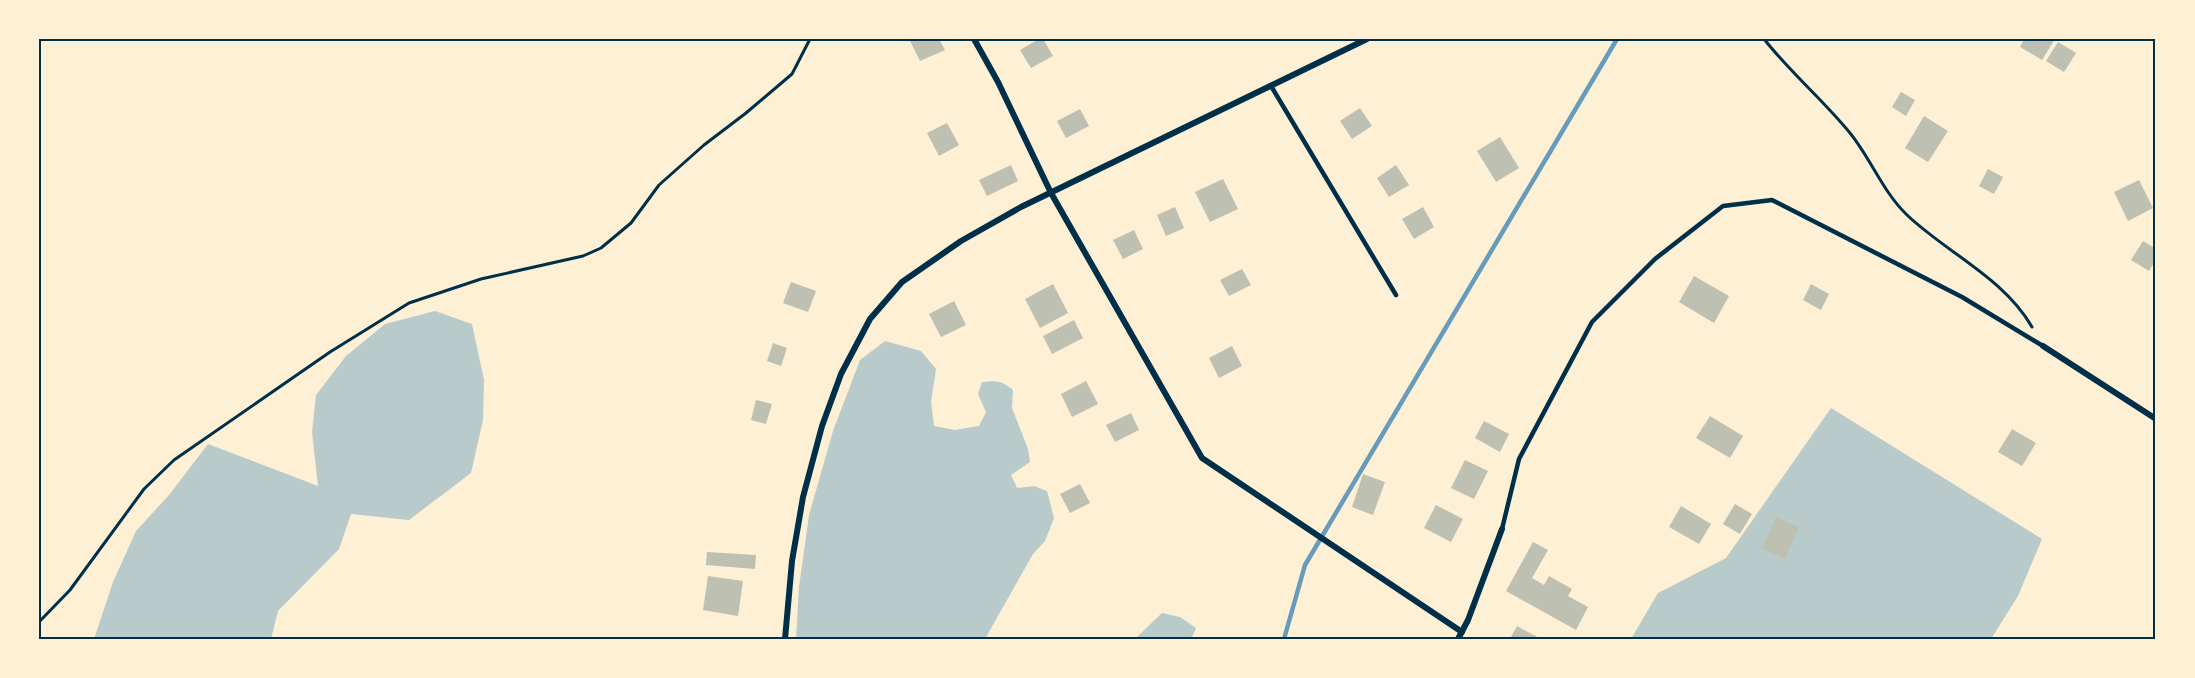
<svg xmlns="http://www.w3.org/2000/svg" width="2195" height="678" font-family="Commissioner,sans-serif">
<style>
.green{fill:#b9caca}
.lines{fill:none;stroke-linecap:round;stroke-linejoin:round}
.stream{stroke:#669bbc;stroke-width:4.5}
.building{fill:#bec0b2}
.path{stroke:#003049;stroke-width:3}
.service{stroke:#003049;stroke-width:4.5}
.minor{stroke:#003049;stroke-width:6}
.neatline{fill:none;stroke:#003049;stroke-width:2}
</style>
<rect width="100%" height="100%" fill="#fdf0d5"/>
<!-- green -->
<g class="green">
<polygon points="435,311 472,324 484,380 483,420 471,473 409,520 351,514 339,549 278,611 271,639 94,639 113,582 136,531 169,495 208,444 318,486 312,432 316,395 346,356 385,324"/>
<path d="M885 341 921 351 936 369 931 402 934 426 955 430 979 426 986 412 978 394 982 382C996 380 1003 381 1013 390L1012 408 1028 449 1030 462 1011 475 1017 488 1034 486 1047 491 1054 518 1045 541 1033 554 985 639H796L799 587 809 515 833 431 860 360Z"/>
<polygon points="1831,408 2042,539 2018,596 1991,639 1631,639 1658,593 1726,558"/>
<polygon points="1162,613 1180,617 1196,628 1191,639 1135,639"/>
</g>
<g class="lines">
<!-- stream -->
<polyline class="stream" points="1284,639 1305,565 1617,39"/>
</g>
<!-- building -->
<g class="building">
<polygon points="909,39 939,39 945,50 920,61"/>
<polygon points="1039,39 1043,39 1053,56 1031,68 1020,50"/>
<polygon points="2024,39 2055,39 2042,60 2020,47"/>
<polygon points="2058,42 2076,53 2064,72 2046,61"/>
<polygon points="1901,92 1915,100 1906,116 1892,107"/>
<polygon points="1360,108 1372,126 1352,139 1340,121"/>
<polygon points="1080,109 1089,126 1066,138 1057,121"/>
<polygon points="1924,116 1948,131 1928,162 1905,148"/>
<polygon points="947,123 959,145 939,156 927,133"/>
<polygon points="1500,137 1519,168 1496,182 1477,151"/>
<polygon points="1011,165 1018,181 987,196 979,180"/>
<polygon points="1396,165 1409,185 1389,197 1377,178"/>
<polygon points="1988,169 2003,177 1994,194 1979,186"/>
<polygon points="1223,179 1238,209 1210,222 1195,192"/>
<polygon points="2139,180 2153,208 2128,221 2114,192"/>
<polygon points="1175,207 1184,228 1166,236 1157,215"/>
<polygon points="1423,207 1434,227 1414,239 1402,219"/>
<polygon points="1134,230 1143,249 1123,259 1113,240"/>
<polygon points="2143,241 2156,249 2156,259 2149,271 2131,260"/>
<polygon points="1242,269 1251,285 1229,296 1220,280"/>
<polygon points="1694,276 1729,296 1714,323 1679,302"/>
<polygon points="791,282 816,291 808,312 783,303"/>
<polygon points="1053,284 1068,313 1040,328 1025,299"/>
<polygon points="1811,284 1829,294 1821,310 1803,300"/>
<polygon points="954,301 966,325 941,337 929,314"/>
<polygon points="1074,320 1083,338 1052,354 1043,336"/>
<polygon points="773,343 787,348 781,366 767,361"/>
<polygon points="1232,346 1242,366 1219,378 1209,358"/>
<polygon points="1086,381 1098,404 1072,417 1061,394"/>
<polygon points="756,400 772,404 766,424 751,420"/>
<polygon points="1131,413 1139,430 1115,442 1106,425"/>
<polygon points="1710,416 1743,436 1730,458 1696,438"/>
<polygon points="1484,421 1509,434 1500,452 1475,438"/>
<polygon points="2012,429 2036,443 2022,466 1998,452"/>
<polygon points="1465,460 1488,471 1474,499 1451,488"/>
<polygon points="1363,474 1385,482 1373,515 1352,507"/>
<polygon points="1080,484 1090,503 1070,513 1060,494"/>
<polygon points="1735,504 1752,514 1740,534 1723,524"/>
<polygon points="1436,505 1463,519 1451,542 1424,528"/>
<polygon points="1681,506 1711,524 1699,544 1669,527"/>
<polygon points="1776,517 1799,527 1785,559 1762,549"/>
<polygon points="1533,542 1548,550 1532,578 1544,585 1549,576 1572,589 1568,596 1588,607 1576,630 1506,591"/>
<polygon points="707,552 756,555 755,569 706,565"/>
<polygon points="708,576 743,581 738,616 703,610"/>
<polygon points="1517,626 1541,639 1510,639"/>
</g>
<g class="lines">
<!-- path -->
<g class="path">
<path d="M1764 39C1790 72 1823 100 1850 133 1871 159 1883 192 1907 215 1947 253 2004 278 2032 327"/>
<polyline points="39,622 70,590 144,489 174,460 330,352 409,303 481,279 583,256 601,248 631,223 659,185 704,145 746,113 792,74 810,39"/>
</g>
<!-- service -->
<g class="service">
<polyline points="1271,86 1396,295"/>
<polyline points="1502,529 1519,459 1592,322 1655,259 1723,206 1772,200 1962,297 2043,346"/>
</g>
<!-- minor -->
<g class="minor">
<polyline points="974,39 998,82 1051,193 1202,458 1462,632"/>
<polyline points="2043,346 2156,419"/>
<polyline points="785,639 792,561 803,497 822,426 841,374 870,319 902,282 961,241 1021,207 1367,39"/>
<polyline points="1458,639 1468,620 1502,529"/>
</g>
</g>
<!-- border -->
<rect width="2195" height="678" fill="none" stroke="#fdf0d5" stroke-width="81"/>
<rect x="40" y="40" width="2114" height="598" class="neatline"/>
</svg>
